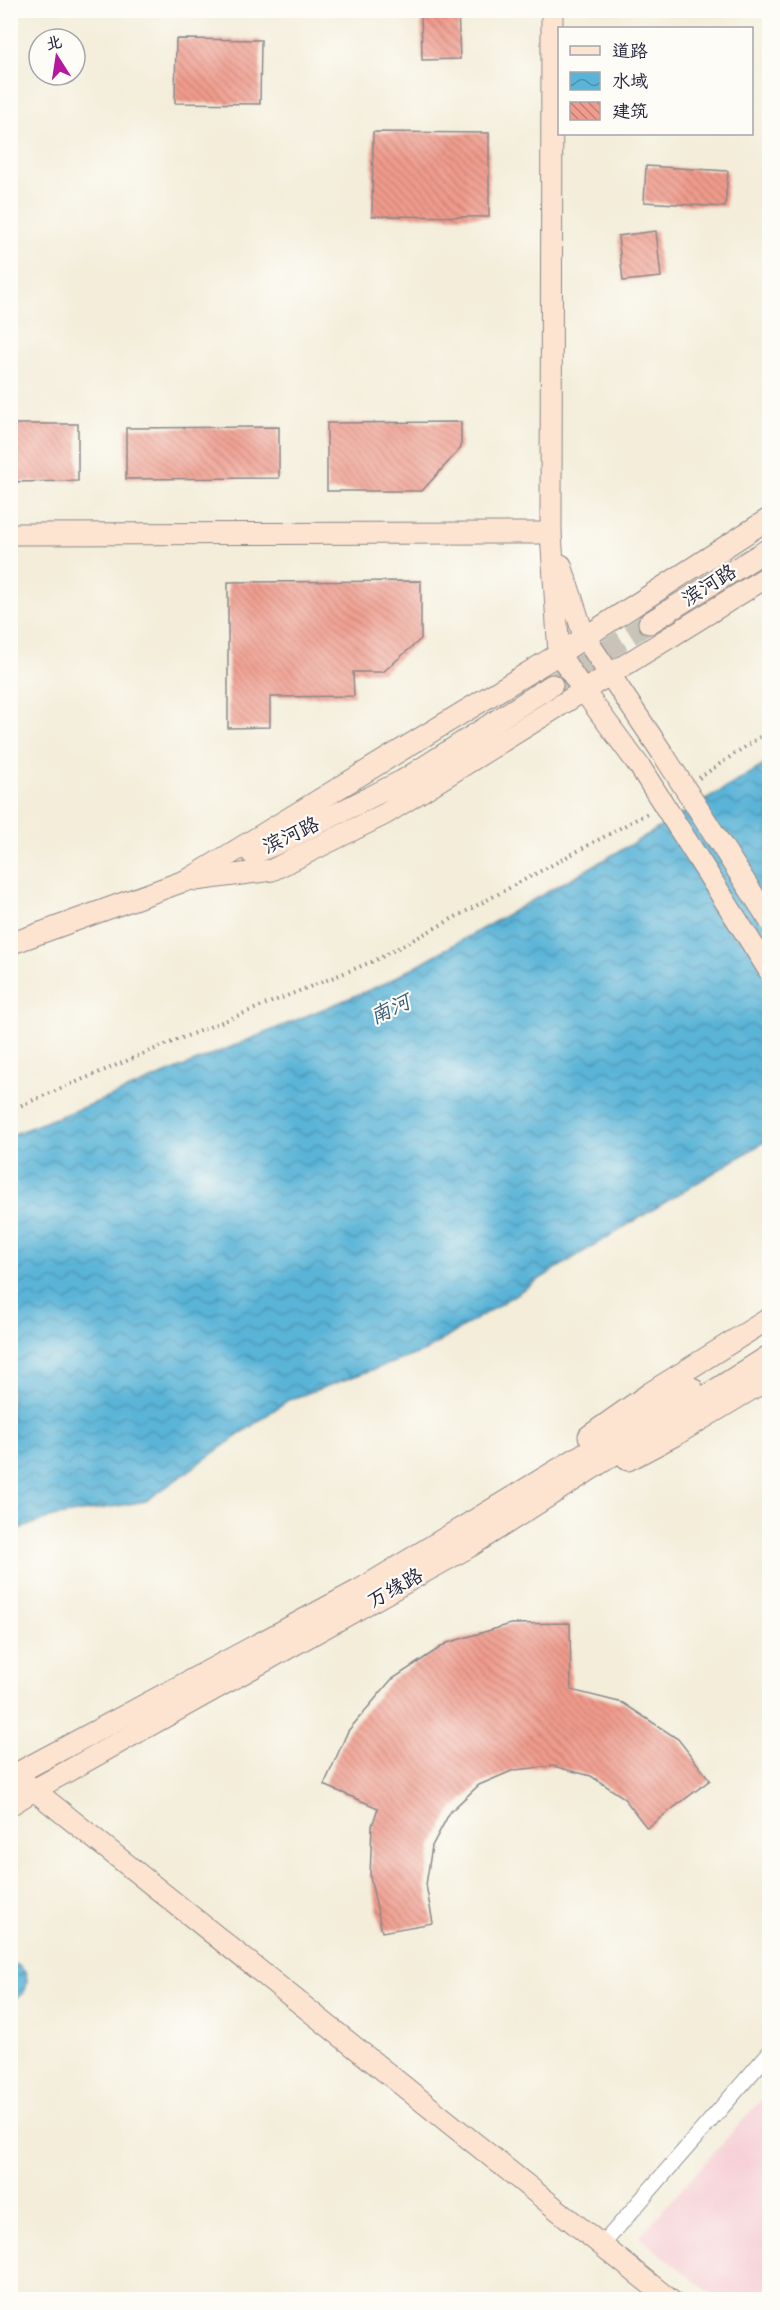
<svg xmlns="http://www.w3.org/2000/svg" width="780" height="2310" font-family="'Comic Neue','LXGW WenKai TC',sans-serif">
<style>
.built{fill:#f6cfd6}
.water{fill:url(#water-waves);stroke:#3e6b89;stroke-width:1.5}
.building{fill:url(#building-back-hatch)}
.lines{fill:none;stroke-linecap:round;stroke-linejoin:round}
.secondary-tunnel{stroke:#c9c4b9;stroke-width:21;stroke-dasharray:21 10;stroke-linecap:butt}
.street-casing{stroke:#8a888a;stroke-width:17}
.secondary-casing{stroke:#8a888a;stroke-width:23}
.path{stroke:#8a888a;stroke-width:4;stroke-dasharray:1.5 4.5;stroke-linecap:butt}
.street{stroke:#fff;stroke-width:15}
.secondary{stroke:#fde4d1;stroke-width:21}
.secondary-bridge-casing{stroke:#8a888a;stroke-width:23;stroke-linecap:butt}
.secondary-bridge{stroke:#fde4d1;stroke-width:21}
.labels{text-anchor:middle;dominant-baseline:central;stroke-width:4.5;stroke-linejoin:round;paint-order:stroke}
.street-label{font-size:20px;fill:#22223b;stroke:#fdfcf7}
.water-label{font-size:21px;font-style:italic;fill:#385c79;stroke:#fdfcf7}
</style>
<defs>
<pattern id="water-waves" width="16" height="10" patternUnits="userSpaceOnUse" patternTransform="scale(1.5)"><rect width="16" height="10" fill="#5ab4d7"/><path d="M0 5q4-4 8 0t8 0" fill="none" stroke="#4a92b0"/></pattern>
<pattern id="building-back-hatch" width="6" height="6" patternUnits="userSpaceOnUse" patternTransform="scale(1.5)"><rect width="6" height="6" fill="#f09b8c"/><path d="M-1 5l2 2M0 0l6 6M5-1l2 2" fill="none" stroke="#c27e74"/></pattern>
</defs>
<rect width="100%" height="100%" fill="#fdfcf7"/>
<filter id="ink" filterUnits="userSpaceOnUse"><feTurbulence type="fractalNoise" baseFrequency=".0167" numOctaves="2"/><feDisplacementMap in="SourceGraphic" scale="12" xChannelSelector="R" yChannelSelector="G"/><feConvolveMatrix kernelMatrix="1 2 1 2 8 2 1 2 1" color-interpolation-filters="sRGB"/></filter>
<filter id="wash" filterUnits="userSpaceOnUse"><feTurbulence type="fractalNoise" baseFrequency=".008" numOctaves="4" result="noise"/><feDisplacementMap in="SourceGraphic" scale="24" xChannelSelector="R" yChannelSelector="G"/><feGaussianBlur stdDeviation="1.35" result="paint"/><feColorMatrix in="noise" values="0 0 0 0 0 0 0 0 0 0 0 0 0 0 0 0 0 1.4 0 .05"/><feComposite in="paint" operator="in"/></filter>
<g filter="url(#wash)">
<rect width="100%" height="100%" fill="#f3edd9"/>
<!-- built -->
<polygon class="built" points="769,2091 769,2299 718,2299 639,2237"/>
<!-- water -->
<g class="water">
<polygon points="769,762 769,1139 578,1255 425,1351 288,1400 146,1501 52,1517 11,1532 11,1135 110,1097 386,983 632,844"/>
<path d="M11 1963C26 1966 31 1980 23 1994L11 2000Z"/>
</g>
<g id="blocks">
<!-- building -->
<g class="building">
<polygon points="421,10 458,10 460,59 422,60"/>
<polygon points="176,39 261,40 260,104 175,103"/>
<polygon points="373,132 489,133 489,217 372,216"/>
<polygon points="646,166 728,171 725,207 644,202"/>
<polygon points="656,231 661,277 623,281 618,236"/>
<polygon points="461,422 461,448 422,491 327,491 327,423"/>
<polygon points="10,424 78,424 78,481 10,482"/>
<polygon points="279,427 279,478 126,479 126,428"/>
<polygon points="421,581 421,639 383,672 353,672 354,696 270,697 270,727 228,728 228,582"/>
<polygon points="570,1623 571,1690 623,1703 678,1739 710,1780 647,1828 623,1797 591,1776 553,1766 514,1770 479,1785 450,1812 432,1846 426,1885 433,1923 382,1932 370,1877 372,1826 378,1808 324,1785 348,1731 391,1680 447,1643 511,1624"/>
</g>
</g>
</g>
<g filter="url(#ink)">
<use href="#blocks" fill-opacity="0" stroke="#8a888a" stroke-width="1.5"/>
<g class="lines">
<!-- secondary-tunnel -->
<polyline class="secondary-tunnel" points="552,685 649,623"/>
<!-- street casing -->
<g class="street-casing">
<polyline id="street" points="602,2245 770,2052"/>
</g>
<!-- secondary casing -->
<g class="secondary-casing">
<g id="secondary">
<polyline points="552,10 551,533 559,654 583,690 640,767"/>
<polyline points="10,534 551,533"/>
<polyline points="561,565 584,636 663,754"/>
<polyline points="649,623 770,548"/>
<polyline points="252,854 285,840 402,781 552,685"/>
<polyline points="196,880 272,870 385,814 770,575"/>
<polyline points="186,881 559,654 770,518"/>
<polyline points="10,944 198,876"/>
<polyline points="589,1436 650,1393 770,1318"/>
<polyline points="628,1460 677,1434 770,1378"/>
<polyline points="10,1777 361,1589 692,1388"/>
<polyline points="24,1782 670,2300"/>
<polyline points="10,1805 34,1790 469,1547 770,1355"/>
</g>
</g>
<!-- path -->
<g class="path">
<polyline points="699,778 770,730"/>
<polyline points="10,1110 162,1046 374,961 648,813"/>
</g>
<!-- street -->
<use href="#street" class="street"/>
<!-- secondary -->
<use href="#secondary" class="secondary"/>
<!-- secondary-bridge casing -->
<g class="secondary-bridge-casing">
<g id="secondary-bridge">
<polyline points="663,754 770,921"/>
<polyline points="640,767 770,972"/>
</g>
</g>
<!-- secondary-bridge -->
<use href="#secondary-bridge" class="secondary-bridge"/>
</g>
</g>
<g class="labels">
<!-- street labels -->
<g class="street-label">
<text transform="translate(709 585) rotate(-32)">滨河路</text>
<text transform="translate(291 835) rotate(-25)">滨河路</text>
<text transform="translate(395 1588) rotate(-29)">万缘路</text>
</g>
<!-- water labels -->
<g class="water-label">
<text transform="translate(390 1009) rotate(-25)">南河</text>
</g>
</g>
<!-- margin -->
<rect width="780" height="2310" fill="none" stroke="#fdfcf7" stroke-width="36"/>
<!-- legend -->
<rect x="558" y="27" width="195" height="108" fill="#fdfcf7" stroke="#a5a5ac" stroke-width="1.5"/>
<rect x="570" y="46" width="30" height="9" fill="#fde4d1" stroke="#a5a5ac" stroke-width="1.5"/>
<text x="612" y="57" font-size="18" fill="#22223b">道路</text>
<rect x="570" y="72" width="30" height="18" fill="url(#water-waves)" stroke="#a5a5ac" stroke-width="1.5"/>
<text x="612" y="87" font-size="18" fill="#22223b">水域</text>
<rect x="570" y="102" width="30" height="18" fill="url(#building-back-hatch)" stroke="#a5a5ac" stroke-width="1.5"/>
<text x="612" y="117" font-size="18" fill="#22223b">建筑</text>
<!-- north arrow -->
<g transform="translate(57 57) rotate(348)"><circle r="28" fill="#fdfcf7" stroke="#a5a5ac" stroke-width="1.5"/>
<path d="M0-4.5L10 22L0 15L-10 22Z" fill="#b5179e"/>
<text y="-9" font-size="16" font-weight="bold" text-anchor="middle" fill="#22223b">北</text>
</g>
</svg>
